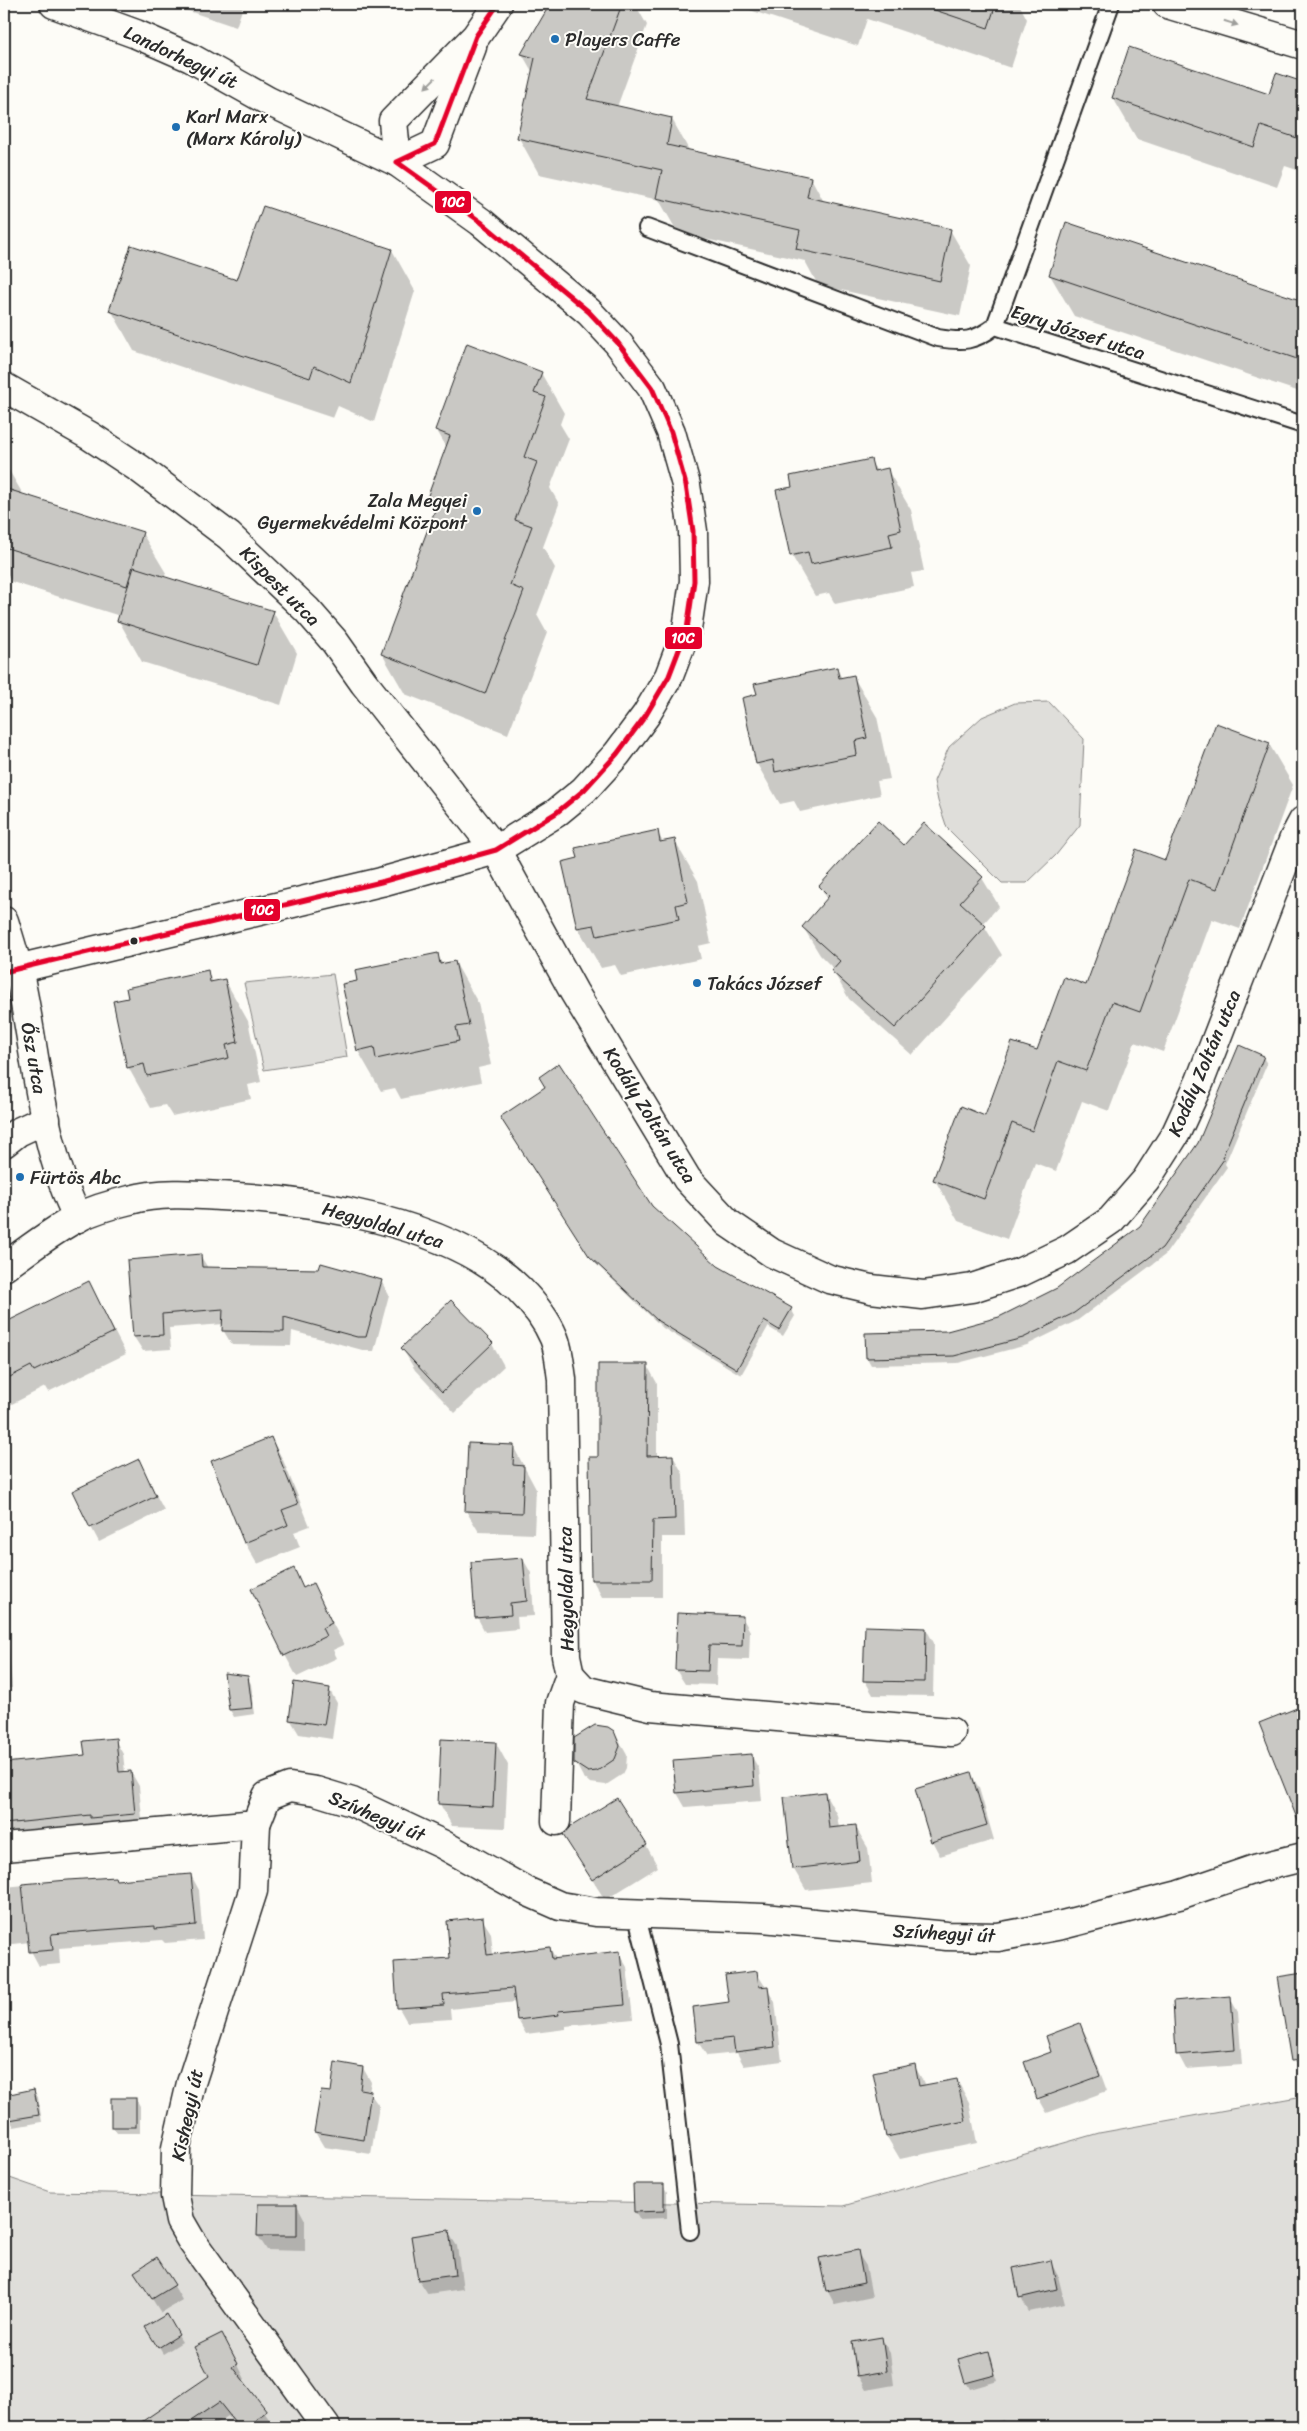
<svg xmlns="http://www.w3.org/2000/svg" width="1307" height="2431" font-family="Sriracha,sans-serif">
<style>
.green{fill:#dfdeda;stroke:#858482}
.shadow{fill:#0003}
.building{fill:#c9c8c4;stroke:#2b2b2b}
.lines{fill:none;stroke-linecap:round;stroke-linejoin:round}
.service-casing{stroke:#2b2b2b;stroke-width:20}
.minor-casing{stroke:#2b2b2b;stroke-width:31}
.service{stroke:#fdfcf7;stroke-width:16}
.minor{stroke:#fdfcf7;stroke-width:28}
.bus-1-casing{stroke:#fdfcf7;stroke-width:9}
.bus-1{stroke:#e4002b;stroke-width:5}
.oneway{fill:#9e9e9b}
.poi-dot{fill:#1f6fb2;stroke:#fdfcf7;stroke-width:2}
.bus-dot{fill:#2b2b2b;stroke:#fdfcf7;stroke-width:2}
.labels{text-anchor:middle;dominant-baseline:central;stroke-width:4;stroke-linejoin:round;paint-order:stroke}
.poi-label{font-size:19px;fill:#2b2b2b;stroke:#fdfcf7;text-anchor:start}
.street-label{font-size:19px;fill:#2b2b2b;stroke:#fdfcf7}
.line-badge{stroke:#fdfcf7;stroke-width:2}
.badge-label{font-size:14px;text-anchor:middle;font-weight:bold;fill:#fff}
</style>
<rect width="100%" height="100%" fill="#fdfcf7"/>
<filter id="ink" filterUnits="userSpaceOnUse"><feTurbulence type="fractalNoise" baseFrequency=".02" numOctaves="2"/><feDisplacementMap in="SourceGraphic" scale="10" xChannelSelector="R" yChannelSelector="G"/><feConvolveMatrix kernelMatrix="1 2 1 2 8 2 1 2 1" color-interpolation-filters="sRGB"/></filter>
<g filter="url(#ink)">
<!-- green -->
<g class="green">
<polygon points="1049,702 1084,739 1080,825 1056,855 1027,883 1002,883 947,828 938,801 934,781 949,747 982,717 1015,703"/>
<polygon points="333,974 347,1057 264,1070 244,983"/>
<polygon points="1303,2096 1303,2427 4,2427 4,2176 50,2192 843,2206 1099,2133"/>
</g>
<!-- shadow -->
<g class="shadow">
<polygon points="168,4 244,4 236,27"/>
<polygon points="551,4 635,4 647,25 617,107 672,119 690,152 811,178 824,202 950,230 971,266 960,316 818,285 805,261 678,233 659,200 539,174 519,138 533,73 522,54"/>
<polygon points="732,4 1019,4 1027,19 1011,68 867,19 858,46"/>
<polygon points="1276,74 1303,83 1303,172 1285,166 1277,187 1137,139 1113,98 1269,96"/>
<polygon points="1067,223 1303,303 1303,393 1074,316 1050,275"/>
<polygon points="392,250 415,291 374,422 338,406 333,418 134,351 111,310"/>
<polygon points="541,373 564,413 560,424 569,439 550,488 559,504 543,547 555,568 537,615 547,633 508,734 405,694 382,654 436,512 428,498 447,448 436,429"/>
<polygon points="870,461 877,471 887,469 911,510 924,571 911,573 914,587 835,604 829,593 815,596 792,556 793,488"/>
<polygon points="4,466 7,467 24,496 142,533 166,573 164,578 273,612 297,653 281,705 142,662 119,621 120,616 12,582 4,569"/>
<polygon points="836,668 842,678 853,676 877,717 890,779 877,781 880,795 800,812 794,801 780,804 757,764 758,695"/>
<polygon points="1269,744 1293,785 1240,929 1212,919 1163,1052 1135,1042 1109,1111 1082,1101 1056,1171 1035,1163 1007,1239 958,1221 935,1180 1087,986 1166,861"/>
<polygon points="924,825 982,878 999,906 983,924 1002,955 912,1055 849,999 833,971 834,969 820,955 803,927 828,900 820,886 905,846"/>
<polygon points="657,832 663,842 674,840 698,881 711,943 698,946 701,959 621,976 615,965 601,968 578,928 579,859"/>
<polygon points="437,954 443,965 455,962 478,1003 491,1065 478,1068 481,1082 401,1099 395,1088 381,1091 358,1051 359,981"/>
<polygon points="207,972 213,982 225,980 248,1021 261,1082 248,1085 251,1099 172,1116 165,1105 151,1108 128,1067 130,999"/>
<polygon points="1263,1057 1267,1064 1225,1164 1227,1167 1165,1255 1078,1320 1027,1345 958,1363 871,1365 867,1358 947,1332 999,1318 1058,1290 1141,1227"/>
<polygon points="505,1124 651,1207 717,1267 791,1309 795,1316 783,1336 768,1327 741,1375 663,1328 595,1263"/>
<polygon points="200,1255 208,1268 381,1281 389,1295 374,1351 366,1351 292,1331 291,1346 232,1345 223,1330 224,1324 169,1328 171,1349 143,1351 134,1337 128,1261"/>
<polygon points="89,1283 126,1354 48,1392 45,1387 4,1408 4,1324"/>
<polygon points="492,1344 504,1366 455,1413 415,1370 402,1348"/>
<polygon points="647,1365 657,1383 657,1457 673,1456 683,1474 685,1537 662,1537 662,1597 602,1597 592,1579 599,1458"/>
<polygon points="271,1438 283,1460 310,1526 294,1532 300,1547 257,1564 245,1543"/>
<polygon points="513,1446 536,1489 534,1534 479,1532 466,1511"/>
<polygon points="138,1461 164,1510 99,1542 91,1527"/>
<polygon points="523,1559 531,1573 534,1616 517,1617 518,1629 485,1632 477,1617"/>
<polygon points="293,1570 304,1589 312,1584 344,1645 333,1650 337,1658 297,1677 285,1655"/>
<polygon points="742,1617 750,1631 749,1660 717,1659 716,1685 685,1684 676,1670"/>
<polygon points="926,1629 934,1643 933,1696 873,1695 865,1681"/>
<polygon points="4,1638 9,1647 12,1688 4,1688"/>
<polygon points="247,1677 251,1684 255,1714 234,1717 230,1710"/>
<polygon points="329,1689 337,1703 332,1739 299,1734 290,1719"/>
<polygon points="1296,1709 1303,1722 1303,1823 1295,1809"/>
<polygon points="614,1732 627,1755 626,1768 623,1774 606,1785 590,1783 583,1777 575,1762"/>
<polygon points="115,1740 123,1754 125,1772 131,1772 139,1786 143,1829 4,1840 4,1763 86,1756"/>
<polygon points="442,1741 496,1743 508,1765 505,1828 452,1826 440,1804"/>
<polygon points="751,1755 759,1769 762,1801 685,1807 677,1793"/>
<polygon points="971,1774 979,1788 994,1840 940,1856 932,1841"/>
<polygon points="825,1793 837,1815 839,1828 855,1826 868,1848 872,1883 806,1890 793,1868"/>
<polygon points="646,1845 658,1867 605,1900 578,1857"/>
<polygon points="191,1875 199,1890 203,1940 165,1943 162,1940 59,1948 60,1964 39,1966 31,1951 30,1942 4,1945 4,1887 68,1881 116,1881"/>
<polygon points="482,1919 491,1933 493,1955 550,1948 556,1959 619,1953 627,1967 633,2019 566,2026 566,2029 526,2034 518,2020 516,2002 450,2009 451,2019 407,2022 399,2008 396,1963 452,1959"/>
<polygon points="756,1972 775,2002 782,2061 744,2066 737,2053 707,2056 698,2042 694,2008 730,2003"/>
<polygon points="1303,1974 1303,2037 1294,2039 1278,1978"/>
<polygon points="1230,1998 1238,2012 1242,2065 1186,2069 1178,2054"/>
<polygon points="1080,2024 1088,2039 1107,2091 1047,2113 1039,2099 1025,2063 1053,2052"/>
<polygon points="914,2065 926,2086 957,2080 969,2102 977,2143 900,2159 887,2137 875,2074"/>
<polygon points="363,2068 371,2082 369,2092 379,2106 371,2154 324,2147 315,2132 332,2094"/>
<polygon points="34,2091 38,2097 42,2122 14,2127 10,2120 6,2096"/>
<polygon points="136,2099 140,2106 140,2133 117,2133 113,2127"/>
<polygon points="663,2185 667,2192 667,2218 639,2219 635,2212"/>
<polygon points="297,2205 305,2220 305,2251 267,2250 258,2236"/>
<polygon points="448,2232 457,2246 463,2289 428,2294 419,2280 413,2237"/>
<polygon points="857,2252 866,2266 872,2297 835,2305 827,2290"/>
<polygon points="1050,2261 1058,2276 1065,2304 1029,2312 1021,2297"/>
<polygon points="144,2286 174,2286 182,2300 161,2313"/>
<polygon points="166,2316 182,2342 163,2354 147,2328"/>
<polygon points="881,2338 890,2353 894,2385 866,2390 858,2376"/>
<polygon points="230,2349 245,2379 242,2381 274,2426 237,2427 228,2416 211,2427 159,2427 153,2416 211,2377"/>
<polygon points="988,2352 998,2381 970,2389 966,2382"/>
<polygon points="1003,2420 1007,2427 980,2427"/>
</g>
<!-- building -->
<g class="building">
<polygon points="550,4 622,4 587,99 672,118 667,145 811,177 807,197 951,229 940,281 796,249 800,230 656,198 662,170 517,138 535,58 521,54"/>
<polygon points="929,4 996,4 988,28 929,8"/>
<polygon points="1129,47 1269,94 1276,73 1303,82 1303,140 1261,126 1254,147 1112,98"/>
<polygon points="263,206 392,249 351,383 314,366 310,378 109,311 131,245 237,280"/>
<polygon points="1066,222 1303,301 1303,361 1049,275"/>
<polygon points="467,343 542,372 534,393 546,397 524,457 537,462 515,520 532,526 510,585 524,591 485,694 381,654 438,502 427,498 450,436 435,430"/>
<polygon points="871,459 874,471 888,468 901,530 889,533 892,547 811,564 808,552 790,556 776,490 792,487 790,476"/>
<polygon points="4,488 143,532 127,586 4,547"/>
<polygon points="134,567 274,611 257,665 117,621"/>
<polygon points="837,667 839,678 854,675 867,738 855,741 857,755 775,772 773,760 756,764 742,698 757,694 754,684"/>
<polygon points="1216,723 1270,743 1217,889 1189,879 1140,1012 1112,1002 1086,1071 1058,1061 1032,1131 1012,1123 984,1199 933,1180 961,1106 985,1116 1012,1042 1037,1050 1064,977 1086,985 1136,849 1165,860"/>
<polygon points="878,821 904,845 924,823 983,877 960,902 986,926 895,1028 831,971 840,961 802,927 829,896 819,886"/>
<polygon points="658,830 660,842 675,839 688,902 676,905 679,919 597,936 594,925 577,928 562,862 578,858 575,848"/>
<polygon points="438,953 440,964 455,961 469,1025 456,1027 459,1041 376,1059 374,1047 357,1051 342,984 357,981 355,970"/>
<polygon points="208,970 210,982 225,979 238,1042 226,1045 229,1058 147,1076 144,1064 127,1068 113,1001 128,998 126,988"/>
<polygon points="1239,1045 1264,1056 1222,1158 1224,1159 1162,1248 1074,1313 1023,1338 954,1356 866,1358 865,1333 947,1331 999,1317 1057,1288 1140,1226 1198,1143"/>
<polygon points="559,1063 652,1206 718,1266 792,1308 779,1330 764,1321 737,1369 658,1321 589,1256 500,1117 545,1087 539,1077"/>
<polygon points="201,1254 202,1267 319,1269 321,1263 382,1280 366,1337 357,1337 284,1317 284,1332 222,1331 223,1309 162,1314 163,1335 133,1337 127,1260"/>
<polygon points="89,1281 114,1332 34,1371 31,1366 4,1380 4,1323"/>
<polygon points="451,1300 493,1343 442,1392 401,1348"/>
<polygon points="598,1364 648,1364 647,1456 673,1455 675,1519 653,1520 652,1580 591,1580 589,1457 598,1457"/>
<polygon points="271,1437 298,1504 282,1510 288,1525 244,1543 211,1461"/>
<polygon points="468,1443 514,1445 513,1465 524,1466 522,1513 465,1511"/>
<polygon points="139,1459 156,1496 90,1528 72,1491"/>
<polygon points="523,1558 527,1601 510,1603 511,1615 475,1618 471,1562"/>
<polygon points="294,1568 303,1588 313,1583 332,1623 322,1628 326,1636 284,1656 251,1589"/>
<polygon points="677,1613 743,1616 742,1646 709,1645 708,1671 675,1670"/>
<polygon points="865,1626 926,1628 925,1682 863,1681"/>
<polygon points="224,1673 248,1676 252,1708 229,1710"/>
<polygon points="294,1682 330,1688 324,1725 289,1720"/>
<polygon points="1297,1708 1303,1724 1302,1831 1259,1723"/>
<polygon points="595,1725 608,1727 614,1731 620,1746 615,1759 597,1771 588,1772 574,1763 574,1738"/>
<polygon points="116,1738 119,1772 131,1771 135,1814 90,1818 90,1815 4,1824 4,1763 85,1755 83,1741"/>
<polygon points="441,1739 496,1742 493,1807 438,1804"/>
<polygon points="752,1754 754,1786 676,1793 673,1760"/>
<polygon points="971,1772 987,1825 931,1842 915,1789"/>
<polygon points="825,1792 829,1828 856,1825 860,1861 792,1869 784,1797"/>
<polygon points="617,1798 647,1845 592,1880 563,1835 570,1827"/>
<polygon points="191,1874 196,1925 155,1929 155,1926 51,1934 53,1950 29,1952 22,1884 68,1880 115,1877 116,1880"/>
<polygon points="483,1917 487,1955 550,1947 552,1959 620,1951 625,2005 558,2011 559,2015 517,2020 513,1988 443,1994 444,2005 397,2008 394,1962 450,1958 447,1921"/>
<polygon points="757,1971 759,1987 768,1986 775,2047 735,2052 733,2038 697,2042 693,2007 729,2002 725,1975"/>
<polygon points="1303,1973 1303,2060 1291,2061 1277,1977"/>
<polygon points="1231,1996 1235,2050 1176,2055 1173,2001"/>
<polygon points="1080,2023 1100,2076 1037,2099 1024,2062 1051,2052 1046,2036"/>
<polygon points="335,2062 363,2067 360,2089 371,2091 364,2140 314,2132 321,2091 331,2092"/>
<polygon points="915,2064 919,2086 957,2079 966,2121 886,2137 873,2073"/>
<polygon points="34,2089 39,2115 9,2120 5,2095"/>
<rect x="111" y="2098" width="25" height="29"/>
<polygon points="633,2184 664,2184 664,2211 634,2212"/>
<polygon points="258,2204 297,2204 297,2236 257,2236"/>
<polygon points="449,2230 455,2275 418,2280 411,2236"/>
<polygon points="858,2250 864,2283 826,2291 819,2258"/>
<polygon points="157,2257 175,2285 152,2299 134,2272"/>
<polygon points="1051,2260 1057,2289 1019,2298 1013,2268"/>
<polygon points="167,2314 179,2335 158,2348 145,2327"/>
<polygon points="222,2333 238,2364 233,2367 267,2411 246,2427 239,2427 219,2402 182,2427 134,2427 209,2376 194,2347"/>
<polygon points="882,2337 887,2371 857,2376 852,2342"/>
<polygon points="989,2351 995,2375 965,2383 958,2359"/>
</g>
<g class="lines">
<!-- service casing -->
<g class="service-casing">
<g id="service">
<path d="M647 228 938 338C963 342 974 342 995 326L1303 425"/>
<polyline points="995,326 1111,4"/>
<polyline points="636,1913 669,2044 690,2231"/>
</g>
</g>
<!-- minor casing -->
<g class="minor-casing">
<g id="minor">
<polyline points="1167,4 1303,45"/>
<polyline points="397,162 393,121 476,36 498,4"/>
<polyline points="397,162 435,144 472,47"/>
<polyline points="4,387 90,436 140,469 229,536 307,610 335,642 364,683 496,850 574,992 687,1179 728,1223 772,1253 829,1279 871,1289 923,1295 972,1288 1021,1272 1067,1250 1111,1220 1146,1180 1176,1133 1200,1081 1294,838 1303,821"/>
<path d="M4 921C9 937 14 953 18 969 37 1051 39 1141 78 1218"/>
<polyline points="4,972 381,882 496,850 556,813 584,790 617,754 646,715 669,676 687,629 694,581 693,531 686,485 671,432 652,388 618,343 589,312 481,222 397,162 268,101 191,58 136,34 54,4"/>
<polyline points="4,1143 18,1132 46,1119"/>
<path d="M4 1267C27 1251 54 1229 79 1217 95 1209 113 1204 130 1200 158 1192 191 1194 220 1196 311 1200 452 1222 519 1289 532 1302 547 1321 554 1338 559 1350 560 1366 562 1379L566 1656 570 1675 584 1690 650 1706 951 1732"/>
<polyline points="556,1821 560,1703 570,1675"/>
<polyline points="256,1824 253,1891 191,2083 176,2148 175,2196 180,2221 191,2240 326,2427"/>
<polyline points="4,1847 256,1824 267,1796 290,1787 316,1791 352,1802 442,1844 526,1891 560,1906 596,1912 763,1918 947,1936 998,1937 1062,1925 1179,1895 1258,1868 1303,1857"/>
</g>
</g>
<!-- service -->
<use href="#service" class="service"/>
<!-- minor -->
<use href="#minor" class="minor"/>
<!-- bus-1 casing -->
<g class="bus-1-casing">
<polyline id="bus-1" points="4,972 381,882 496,850 556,813 584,790 617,754 646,715 669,676 687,629 694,581 693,531 686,485 671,432 652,388 618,343 589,312 481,222 397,162 435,144 476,36 498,4"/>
</g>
<!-- bus-1 -->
<use href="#bus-1" class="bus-1"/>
</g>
<!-- one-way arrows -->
<defs><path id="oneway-solid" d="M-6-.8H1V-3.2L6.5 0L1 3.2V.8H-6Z" transform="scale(1.25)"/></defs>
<g class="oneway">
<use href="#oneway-solid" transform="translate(1231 23) rotate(17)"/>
<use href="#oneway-solid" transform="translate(430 83) rotate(135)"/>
</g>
</g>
<!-- markers -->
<g class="poi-dot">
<circle cx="555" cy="39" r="5"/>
<circle cx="176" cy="127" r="5"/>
<circle cx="477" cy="511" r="5"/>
<circle cx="697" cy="983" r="5"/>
<circle cx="20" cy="1177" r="5"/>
</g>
<circle class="bus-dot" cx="134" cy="941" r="4.5"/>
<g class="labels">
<!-- poi labels -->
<g class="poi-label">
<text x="565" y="39">Players Caffe</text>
<text x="186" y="116">Karl Marx<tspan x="186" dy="22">(Marx Károly)</tspan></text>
<text x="467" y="500" text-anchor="end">Zala Megyei<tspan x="467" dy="22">Gyermekvédelmi Központ</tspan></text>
<text x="707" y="983">Takács József</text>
<text x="30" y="1177">Fürtös Abc</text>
</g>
<!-- street labels -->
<g class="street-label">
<text transform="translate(181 57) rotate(25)">Landorhegyi út</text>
<text transform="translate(1078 332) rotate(18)">Egry József utca</text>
<text transform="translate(280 586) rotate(45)">Kispest utca</text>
<text transform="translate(34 1058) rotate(80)">Ősz utca</text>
<text transform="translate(1204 1063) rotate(-67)">Kodály Zoltán utca</text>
<text transform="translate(650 1115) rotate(58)">Kodály Zoltán utca</text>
<text transform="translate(383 1225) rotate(16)">Hegyoldal utca</text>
<text transform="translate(566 1589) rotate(-91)">Hegyoldal utca</text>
<text transform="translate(377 1816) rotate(23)">Szívhegyi út</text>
<text transform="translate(944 1933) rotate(3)">Szívhegyi út</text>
<text transform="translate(187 2115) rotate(-78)">Kishegyi út</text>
</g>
</g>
<g class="line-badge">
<rect x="434" y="190" width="38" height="24" rx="5" fill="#e4002b"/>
<rect x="664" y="626" width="39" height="24" rx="5" fill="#e4002b"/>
<rect x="243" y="898" width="38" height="24" rx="5" fill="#e4002b"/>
</g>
<g class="badge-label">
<text x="453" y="207">10C</text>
<text x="683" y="643">10C</text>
<text x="262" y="915">10C</text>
</g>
<!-- margin -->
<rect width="1307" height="2431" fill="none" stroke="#fdfcf7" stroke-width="20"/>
<rect x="10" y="10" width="1287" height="2411" fill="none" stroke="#2b2b2b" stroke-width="2" filter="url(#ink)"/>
</svg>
